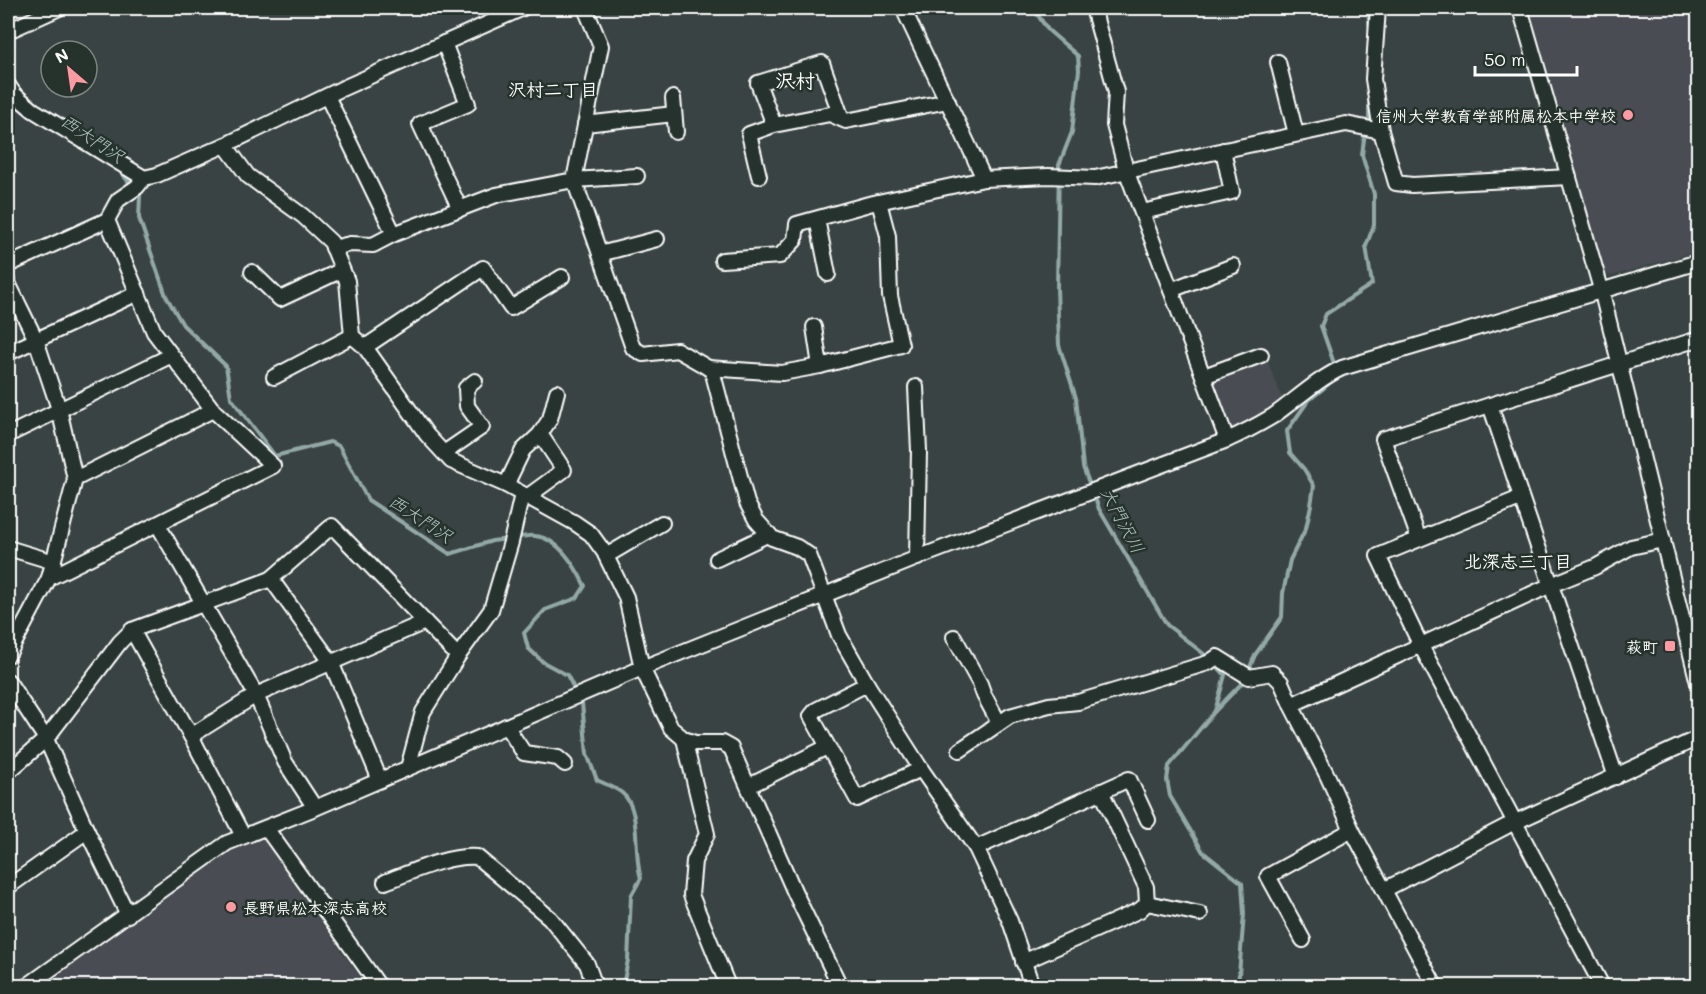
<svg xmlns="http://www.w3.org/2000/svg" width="1706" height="994" font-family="Mali,'Klee One',sans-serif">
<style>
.built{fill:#484e52}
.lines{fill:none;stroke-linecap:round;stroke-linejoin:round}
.stream{stroke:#93a9a8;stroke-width:4}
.minor-casing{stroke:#fff;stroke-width:18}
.minor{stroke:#26332d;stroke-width:14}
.poi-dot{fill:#ff9aa2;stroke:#26332d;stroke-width:2}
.labels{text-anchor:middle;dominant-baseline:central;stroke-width:5;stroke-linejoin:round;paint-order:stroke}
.poi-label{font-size:16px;font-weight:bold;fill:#fff;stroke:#26332d;text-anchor:end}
.neighbourhood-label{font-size:18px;font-weight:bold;fill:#fff;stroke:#26332d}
.water-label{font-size:18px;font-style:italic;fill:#aebfbe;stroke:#26332d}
.quarter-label{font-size:20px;font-weight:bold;fill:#fff;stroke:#26332d}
</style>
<rect width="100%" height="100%" fill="#3a4343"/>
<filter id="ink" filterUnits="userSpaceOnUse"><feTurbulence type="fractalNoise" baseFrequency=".0167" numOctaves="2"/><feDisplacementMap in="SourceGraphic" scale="12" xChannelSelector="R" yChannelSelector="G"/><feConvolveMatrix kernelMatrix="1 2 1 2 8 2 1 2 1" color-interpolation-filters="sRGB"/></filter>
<g filter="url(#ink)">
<!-- built -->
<g class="built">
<polygon points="1527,8 1698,8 1698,251 1611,276 1602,271"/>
<polygon points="1267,360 1282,398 1259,415 1233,429 1223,423 1207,380"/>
<polygon points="255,839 263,840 366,986 43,986 232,850"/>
</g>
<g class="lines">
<!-- stream -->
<g class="stream">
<polyline points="1033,8 1048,30 1078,56 1079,70 1072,132 1059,165 1057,288 1059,345 1076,398 1083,467 1091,488"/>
<polyline points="1368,8 1370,34"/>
<polyline points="1369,92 1369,121"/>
<polyline points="119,170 140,196 139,218 166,296 183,325 226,366 231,398 275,456 330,442 339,446 368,500 450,554 492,541 508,539"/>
<polyline points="1336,369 1321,326 1326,314 1372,284 1366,246 1374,225 1374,194 1362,155 1365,132"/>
<polyline points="1094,495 1099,509 1167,625 1209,658"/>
<path d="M515 538C521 537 529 535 535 536 559 538 575 566 585 586L577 598 545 610 524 633 528 648 543 662 567 675 576 692"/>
<polyline points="1214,663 1225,675 1215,711 1169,766 1167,780 1170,796 1203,852 1242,883 1244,914 1238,986"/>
<polyline points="1248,672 1255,655 1282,617 1283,593 1290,560 1306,528 1311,505 1314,486 1304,469 1290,453 1287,431 1308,401 1336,378"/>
<path d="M580 699 582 703 587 754 597 780C605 784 616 788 622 793 642 809 633 855 641 878L631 896 628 960 623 986"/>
<polyline points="1215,711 1244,681"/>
</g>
<!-- minor casing -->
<g class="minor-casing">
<g id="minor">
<polyline points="585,8 601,46 574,180 633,348 643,354 677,350 712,370 747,503 756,520 772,538 797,547 809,555 839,635 867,684 921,769 976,848 1010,921 1032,986"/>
<path d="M903 8C929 65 958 121 984 179"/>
<polyline points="1093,8 1116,92 1114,125 1126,170 1227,440"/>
<polyline points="1378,8 1373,79 1381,131 1396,183 1412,185 1569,177"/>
<polyline points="1520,8 1601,289 1698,683"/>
<polyline points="8,31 59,8"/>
<polyline points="444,43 468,104 420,124 460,209"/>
<polyline points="1278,62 1296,134"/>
<polyline points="8,85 14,94 33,110 144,178"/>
<polyline points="327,96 394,234"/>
<polyline points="673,98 676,132"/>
<polyline points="585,124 674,114"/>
<polyline points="774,125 758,83 822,63 842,119"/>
<polyline points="225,145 248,176 303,216 331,242 347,281 352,336 365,347 427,435 451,461 506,485 575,523 591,534 604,552 626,597 642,668 671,728 684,739 695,743 722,743 731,748 795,893 840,986"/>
<polyline points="759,176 749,134 774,125 830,114 846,121 948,101"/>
<polyline points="1142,212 1232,192 1223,150"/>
<polyline points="817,219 828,274"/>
<polyline points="333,248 350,244 373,245 394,234 496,195 574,180 637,176"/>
<polyline points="600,254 657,239"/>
<polyline points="722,260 780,256 795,240 797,224 869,204 984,179 1048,176 1095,178 1346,124 1381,131"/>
<polyline points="8,265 107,220 118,200 137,187 144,178 157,175 225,145 341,89 523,8"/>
<polyline points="252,272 280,299 342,270"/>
<polyline points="8,283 36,340 59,409 75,479 49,578 8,655"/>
<polyline points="1171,290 1233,266"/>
<polyline points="814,327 820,366"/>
<polyline points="365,347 483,268 511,308 562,277"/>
<polyline points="8,353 138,293"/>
<polyline points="708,368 782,373 820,366 901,345 890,296 888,236 879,202"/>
<polyline points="1204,376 1261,355"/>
<polyline points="274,377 352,336"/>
<polyline points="916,387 919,451 917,558"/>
<polyline points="1490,405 1616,777"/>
<polyline points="8,435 170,356"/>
<polyline points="444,453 482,427 467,406 466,388 475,381"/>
<polyline points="75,479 213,410"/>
<polyline points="506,485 523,450 540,434 550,419 557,392"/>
<polyline points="527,497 564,470 540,434"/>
<polyline points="1520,498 1378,556 1421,646 1602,986"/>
<polyline points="158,525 256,695 285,762 315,808"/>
<polyline points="1419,539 1383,439 1698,339"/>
<polyline points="8,548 54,562"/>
<polyline points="606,556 662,523"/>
<polyline points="717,559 769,534"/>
<polyline points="49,578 273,466 213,410 154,332 107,220"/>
<polyline points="271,579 331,662 380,780"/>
<polyline points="132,630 191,736 243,836"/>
<polyline points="954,637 980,684 984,695 999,723"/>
<polyline points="8,681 46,739 87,831 128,915"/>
<polyline points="867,684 816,710 811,716 857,799 921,769"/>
<polyline points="506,726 524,753 558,758 565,764"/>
<polyline points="191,736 256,695 425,622"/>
<polyline points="684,739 707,834 694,861 691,895 728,986"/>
<polyline points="960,750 1010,716 1049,705 1078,702 1208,663 1217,657 1249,677 1272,673 1281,682 1291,705"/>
<polyline points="408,768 423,712 458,656 491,610 511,542 522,494"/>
<polyline points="8,772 46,739 120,642 132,630 271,579 332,526 458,656"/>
<polyline points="749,786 827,747"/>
<polyline points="266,828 379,986"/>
<polyline points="976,848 1129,779 1148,820"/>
<path d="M385 882C414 871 447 855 477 857L550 918 587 964 595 986"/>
<polyline points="8,887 87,831"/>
<polyline points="1384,890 1507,826 1698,738"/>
<polyline points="1147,903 1200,914"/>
<polyline points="1303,940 1268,876 1352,830"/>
<polyline points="1023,962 1140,910 1147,903 1146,887 1101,791"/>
<path d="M27 986 227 843 315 808 642 668 917 558 1227 440C1243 433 1258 425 1273 416 1296 400 1316 380 1342 368L1698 262"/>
<polyline points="1435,986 1352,830 1328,777 1291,705 1551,585 1595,567 1631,547 1663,540"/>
</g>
</g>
<!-- minor -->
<use href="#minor" class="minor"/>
</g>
</g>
<!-- markers -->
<g class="poi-dot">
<circle cx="1628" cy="115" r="6"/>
<rect x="1664" y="640" width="12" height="12" rx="3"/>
<circle cx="231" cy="907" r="6"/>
</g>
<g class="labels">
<!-- poi labels -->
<g class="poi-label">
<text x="1616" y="115">信州大学教育学部附属松本中学校</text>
<text x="1658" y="646">萩町</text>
<text x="243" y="907" text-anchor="start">長野県松本深志高校</text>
</g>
<!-- neighbourhood labels -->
<g class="neighbourhood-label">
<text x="553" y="89">沢村二丁目</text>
<text x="1518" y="561">北深志三丁目</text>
</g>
<!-- water labels -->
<g class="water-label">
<text transform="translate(93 138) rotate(34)">西大門沢</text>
<text transform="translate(421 518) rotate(33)">西大門沢</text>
<text transform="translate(1123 520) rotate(62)">大門沢川</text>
</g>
<!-- quarter labels -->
<g class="quarter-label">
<text x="795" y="80">沢村</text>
</g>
</g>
<!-- margin -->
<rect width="1706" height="994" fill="none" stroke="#26332d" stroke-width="30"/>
<rect x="15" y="15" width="1676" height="964" fill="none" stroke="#fff" stroke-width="2" filter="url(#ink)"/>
<!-- north arrow -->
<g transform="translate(69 69) rotate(331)"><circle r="28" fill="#26332d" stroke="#7d8581" stroke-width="1.5"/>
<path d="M0-4.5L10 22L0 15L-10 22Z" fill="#ff9aa2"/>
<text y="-9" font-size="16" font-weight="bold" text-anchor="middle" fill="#ffffff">N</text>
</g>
<!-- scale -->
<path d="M1475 66v9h102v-9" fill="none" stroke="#ffffff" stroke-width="3"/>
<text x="1484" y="66" font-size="18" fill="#ffffff" stroke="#26332d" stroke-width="4.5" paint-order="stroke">50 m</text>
</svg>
